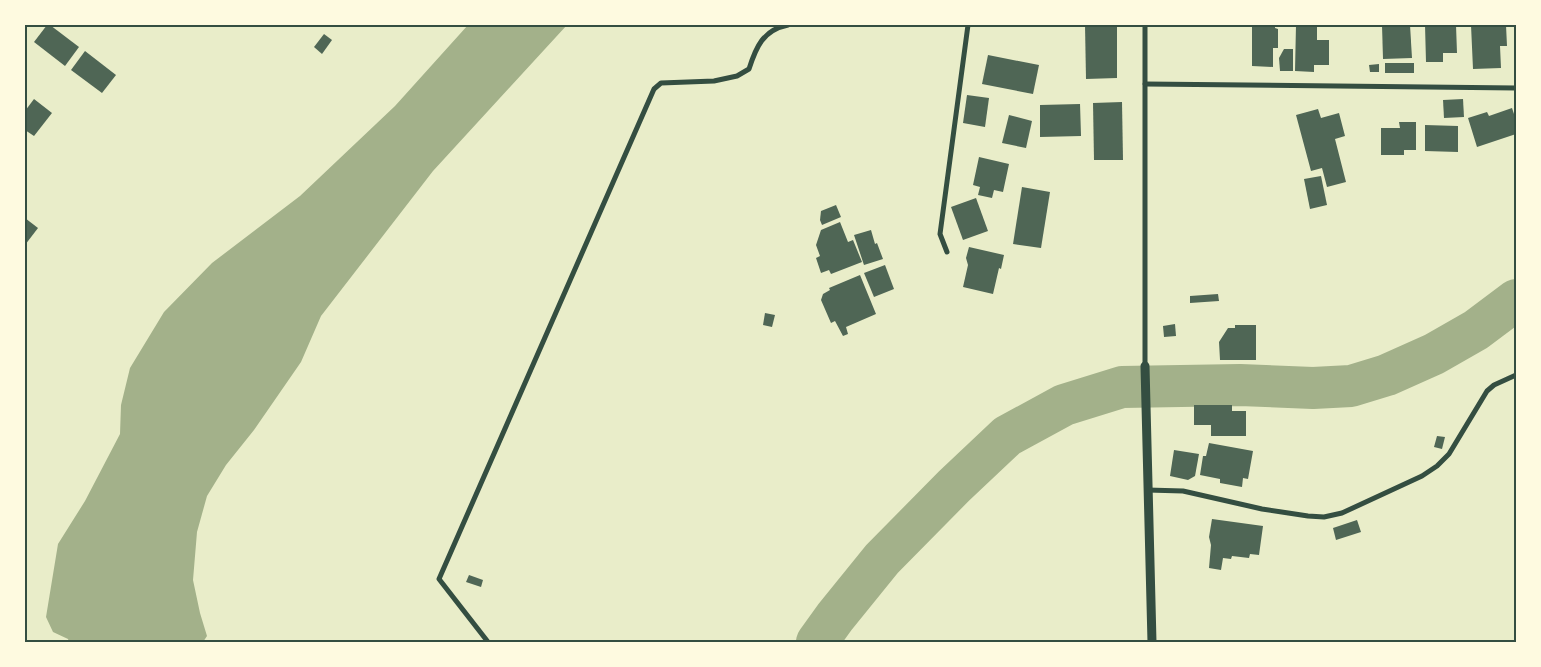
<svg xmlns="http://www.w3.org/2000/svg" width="1541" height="667" font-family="'Alegreya Sans',sans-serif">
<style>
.water{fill:#a3b18a}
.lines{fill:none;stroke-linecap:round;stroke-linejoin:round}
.river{stroke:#a3b18a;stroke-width:42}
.building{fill:#4f6655}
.minor{stroke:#344e41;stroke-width:5}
.tertiary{stroke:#344e41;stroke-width:9}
.neatline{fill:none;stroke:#344e41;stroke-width:2}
</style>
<rect width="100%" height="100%" fill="#e9edc9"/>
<!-- water -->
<polygon class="water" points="468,25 567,25 433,171 321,316 301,362 254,430 226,465 207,496 197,532 193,580 200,613 207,636 203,642 69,642 68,639 53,632 46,617 58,544 85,501 120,434 121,405 130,368 164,312 212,263 300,196 395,106"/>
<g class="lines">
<!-- river -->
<polyline class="river" points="817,642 835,617 882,559 954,486 1007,436 1064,405 1122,387 1240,385 1313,388 1351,386 1387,375 1434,354 1476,330 1516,300"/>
</g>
<!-- building -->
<g class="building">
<polygon points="47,25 50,25 79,47 65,66 34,42"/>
<polygon points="1085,25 1117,25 1117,78 1086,79"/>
<polygon points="1252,25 1275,25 1275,28 1278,29 1278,48 1273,48 1273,67 1252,66"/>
<polygon points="1296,25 1317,25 1317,40 1329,40 1329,65 1314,65 1314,72 1295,71"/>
<polygon points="1382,25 1410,25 1412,58 1383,59"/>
<polygon points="1425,25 1456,25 1457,53 1443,53 1443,62 1426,62"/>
<polygon points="1471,25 1506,25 1507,46 1500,46 1501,68 1473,69"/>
<polygon points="324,34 332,40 322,54 314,47"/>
<polygon points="1284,49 1293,49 1293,71 1280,71 1279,58"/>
<polygon points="85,51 116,75 102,93 71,70"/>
<polygon points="988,55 1039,65 1033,94 982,84"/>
<rect x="1385" y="63" width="29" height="10"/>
<polygon points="1379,64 1379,72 1370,72 1369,65"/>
<polygon points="967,95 989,98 985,127 963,123"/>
<polygon points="34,99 52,113 34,136 25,130 25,111"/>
<polygon points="1463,99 1464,117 1444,118 1443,100"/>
<polygon points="1122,102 1123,160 1094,160 1093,103"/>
<polygon points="1080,104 1081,136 1040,137 1040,105"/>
<polygon points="1512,108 1516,120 1516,134 1477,147 1468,118 1487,112 1489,116"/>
<polygon points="1318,109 1321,118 1339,113 1345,136 1335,139 1346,182 1327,187 1322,168 1311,171 1296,115"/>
<polygon points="1009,115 1032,121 1026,148 1002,143"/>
<polygon points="1399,122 1416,122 1416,150 1404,150 1404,155 1381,155 1381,128 1400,128"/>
<polygon points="1425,125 1458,126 1458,152 1425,151"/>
<polygon points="979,157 1009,164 1003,192 994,190 992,198 978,195 980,187 973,185"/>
<polygon points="1321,176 1327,205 1310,209 1304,179"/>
<polygon points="1022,187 1050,192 1041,248 1013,244"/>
<polygon points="976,198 988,231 963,240 951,207"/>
<polygon points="836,205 841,217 822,225 820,220 821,211"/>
<polygon points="25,218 38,228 25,245"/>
<polygon points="840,222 848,242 853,240 862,262 831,274 829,270 821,273 816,258 820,256 816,245 821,230"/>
<polygon points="871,230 875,244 877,243 883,259 864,265 854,235"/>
<polygon points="969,247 1004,255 1001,269 999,268 993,294 963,287 968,265 966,258"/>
<polygon points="885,265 894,289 874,297 864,273"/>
<polygon points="860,275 876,314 846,327 848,334 843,336 835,321 831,323 821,300 823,294 830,290 829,288"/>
<polygon points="1218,294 1219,301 1190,303 1190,296"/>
<polygon points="765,313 775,315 772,327 763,325"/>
<polygon points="1175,324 1176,336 1164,337 1163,326"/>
<polygon points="1235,325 1256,325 1256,360 1220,360 1219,342 1228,328 1235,328"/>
<polygon points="1194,405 1232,405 1232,411 1246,411 1246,436 1211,436 1211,425 1194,425"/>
<polygon points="1437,436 1445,437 1442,449 1434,447"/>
<polygon points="1209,443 1253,451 1248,479 1243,478 1242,487 1220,483 1220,479 1200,475 1203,456 1206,456"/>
<polygon points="1174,450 1199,454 1195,476 1188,480 1170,476"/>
<polygon points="1212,519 1263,526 1259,555 1250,554 1249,558 1232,556 1231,559 1223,558 1221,570 1209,568 1211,545 1209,537"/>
<polygon points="1357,520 1361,532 1336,540 1333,528"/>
<polygon points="469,575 483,580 481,587 466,582"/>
</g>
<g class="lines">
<!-- minor -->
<g class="minor">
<polyline points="1145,25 1145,366"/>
<polyline points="1145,84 1516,88"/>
<polyline points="947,252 940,234 968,25"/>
<polyline points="1147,490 1183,491 1262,509 1308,516 1324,517 1342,513 1422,476 1437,466 1449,454 1487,391 1494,385 1516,375"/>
<path d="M488 642 439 579 654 89 661 83 714 81 737 76 749 69C756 47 763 30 788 25"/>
</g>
<!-- tertiary -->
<polyline class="tertiary" points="1145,366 1152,642"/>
</g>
<!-- border -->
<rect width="1541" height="667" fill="none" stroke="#fefae0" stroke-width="52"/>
<rect x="26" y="26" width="1489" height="615" class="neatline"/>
</svg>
